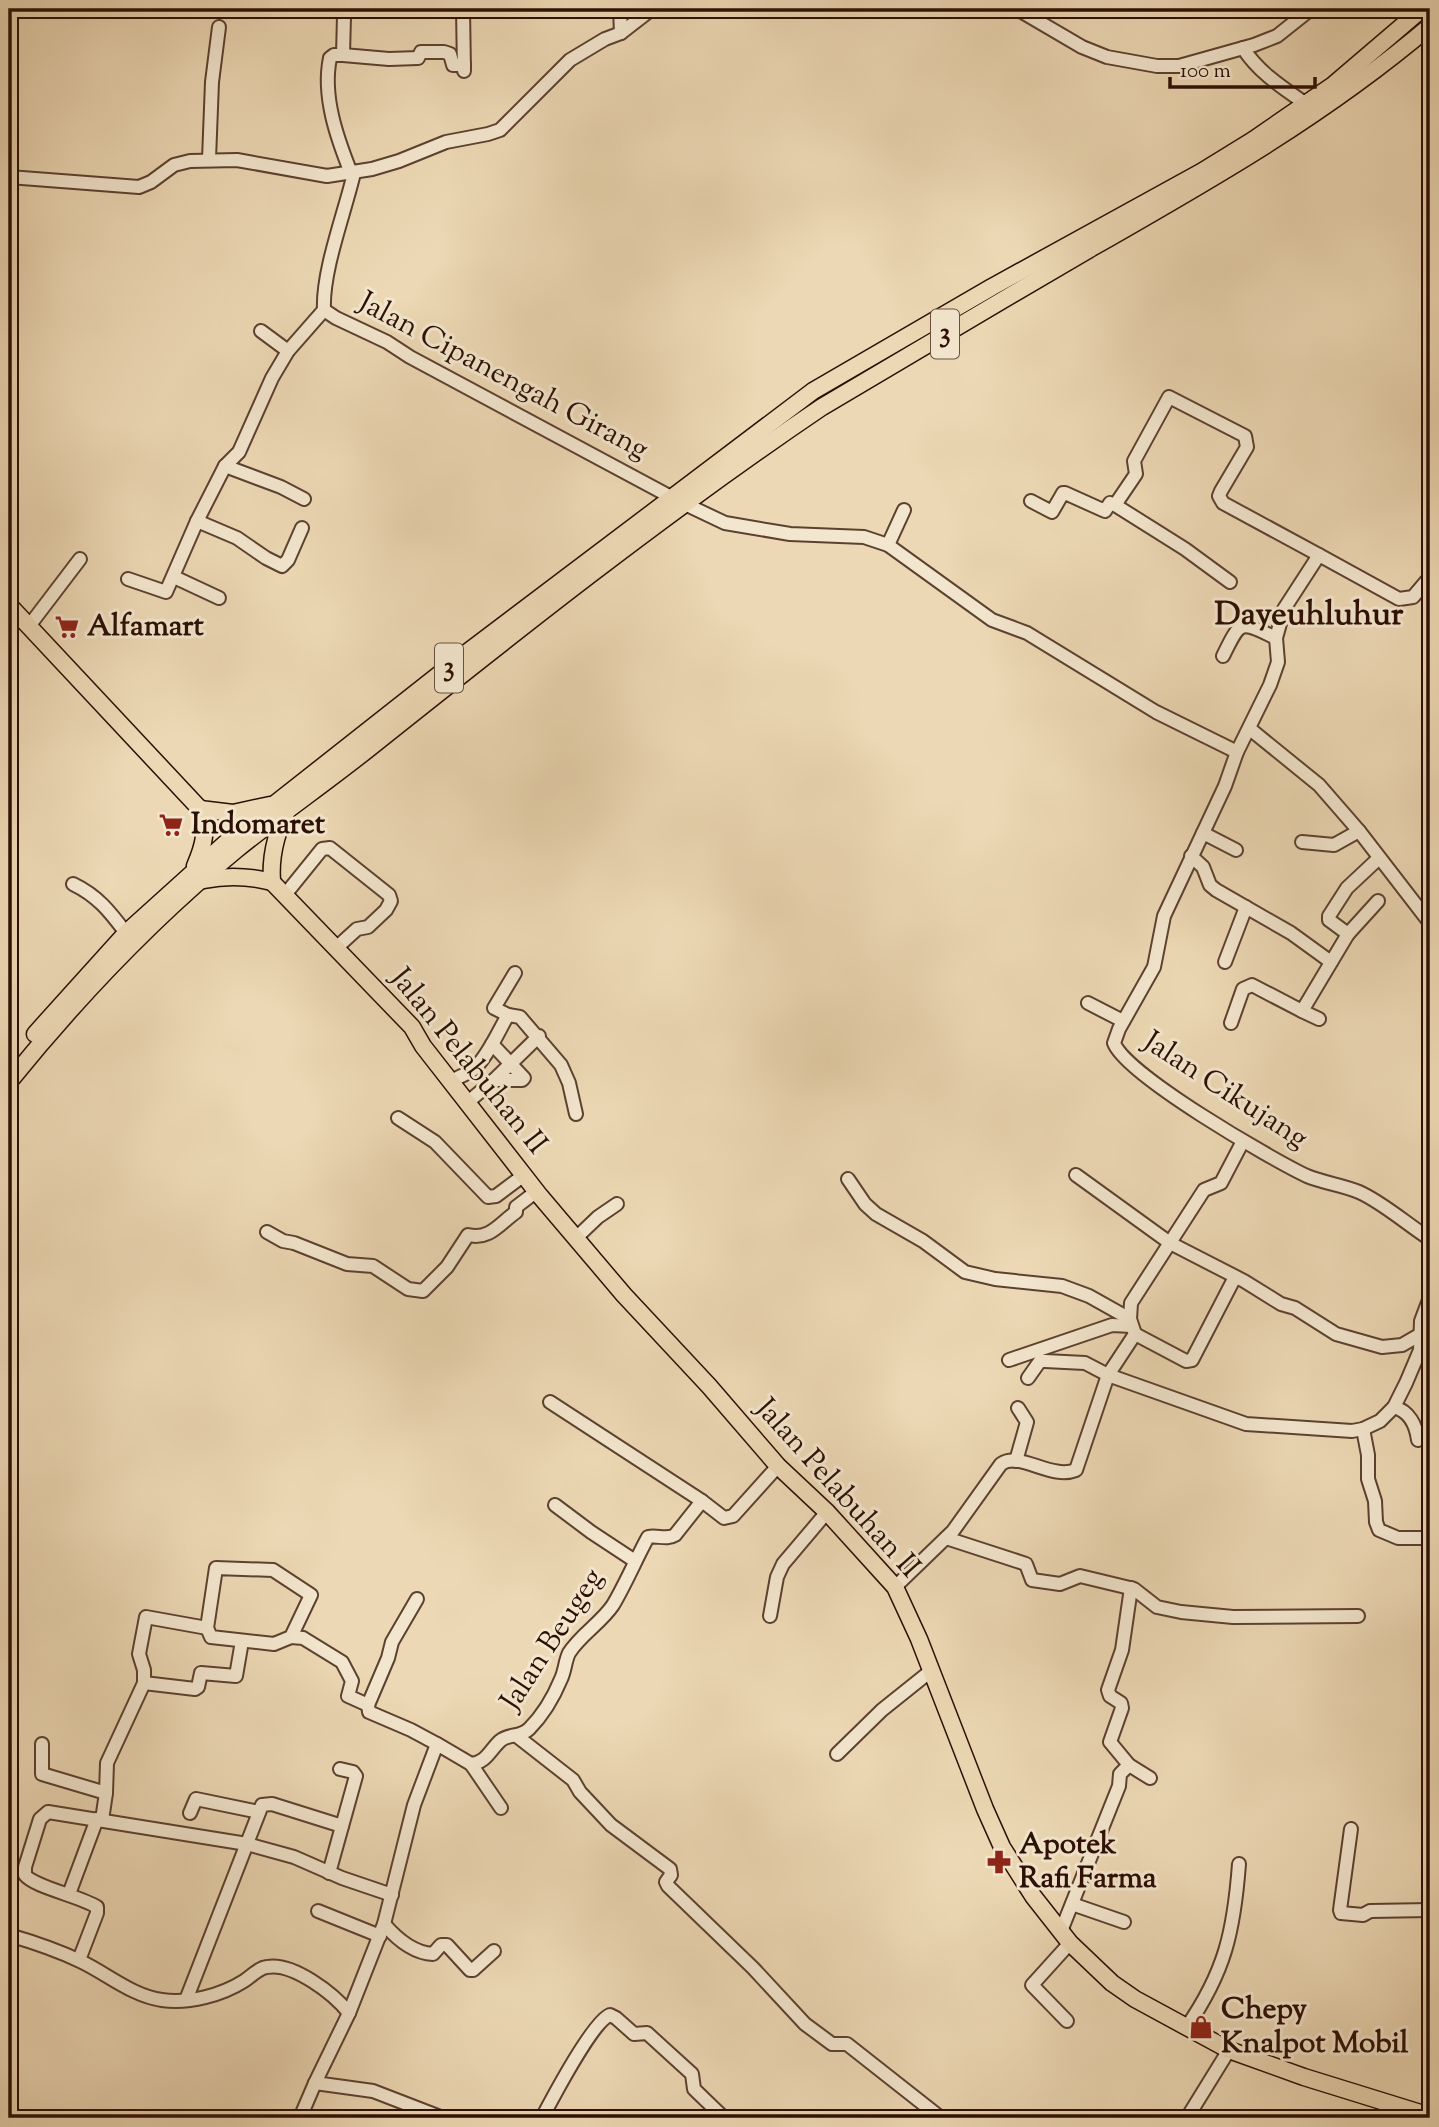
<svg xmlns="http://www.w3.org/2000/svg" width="1439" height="2127" font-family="'Sorts Mill Goudy',serif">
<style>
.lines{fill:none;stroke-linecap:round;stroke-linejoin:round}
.minor-casing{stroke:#5c4130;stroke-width:16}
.major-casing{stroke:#2c0f04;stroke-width:19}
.minor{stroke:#f3e6ce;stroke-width:12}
.major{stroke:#ecd8b4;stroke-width:16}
.labels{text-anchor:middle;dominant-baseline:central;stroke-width:6;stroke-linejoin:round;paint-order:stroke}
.shield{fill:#f3e6ce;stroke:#685041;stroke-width:2}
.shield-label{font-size:28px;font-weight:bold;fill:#2c0f04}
.street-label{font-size:30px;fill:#2c0f04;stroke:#f3e6ce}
.poi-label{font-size:30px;font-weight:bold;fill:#2c0f04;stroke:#f3e6ce;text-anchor:start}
.quarter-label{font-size:33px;font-weight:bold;fill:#2c0f04;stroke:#f3e6ce}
</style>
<rect width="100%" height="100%" fill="#ecd8b4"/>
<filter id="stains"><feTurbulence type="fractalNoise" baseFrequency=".00286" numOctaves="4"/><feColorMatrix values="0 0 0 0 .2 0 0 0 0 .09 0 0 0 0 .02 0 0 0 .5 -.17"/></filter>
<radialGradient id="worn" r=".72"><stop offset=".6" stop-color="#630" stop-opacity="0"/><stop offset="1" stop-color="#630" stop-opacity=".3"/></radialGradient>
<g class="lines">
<!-- minor casing -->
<g class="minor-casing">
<g id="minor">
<polyline points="463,9 464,71"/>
<polyline points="620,9 621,33"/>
<polyline points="1017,9 1082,47 1107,57 1157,66 1179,66 1254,45 1277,36 1311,9"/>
<path d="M344 16 343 55H334L330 58C322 96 337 138 351 173"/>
<path d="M1243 48C1258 72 1283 88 1306 104"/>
<polyline points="343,55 389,59 418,58 421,52 444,52 450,54 453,65 464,65"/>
<polyline points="209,159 212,82 219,27"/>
<path d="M354 173C345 212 322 271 324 310L336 318 387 342 410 357 671 497"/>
<polyline points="9,177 139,187 151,182 174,165 190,161 237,160 327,176 372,169 399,161 446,142 488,134 500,130 570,60 605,39 621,33 652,9"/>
<polyline points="261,331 288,351"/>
<polyline points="225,466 281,487 304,499"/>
<polyline points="1031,501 1052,512 1063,493 1065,493 1105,511 1110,503 1115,505 1185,549 1230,582"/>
<polyline points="685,504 725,523 790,534 864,537 888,545 992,620 1027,633 1156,712 1237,752"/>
<polyline points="1115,505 1136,474 1134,461 1169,397 1245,436 1247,447 1221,491 1219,496 1223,503 1319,555"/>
<polyline points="197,521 237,538 266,558 282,566 288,560 302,528"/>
<polyline points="888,545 904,510"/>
<polyline points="174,577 219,598"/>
<path d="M1430 577 1413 597 1399 599 1319 555 1284 609 1276 638 1278 662 1270 685 1237 752 1225 786 1164 916 1154 967 1119 1029 1114 1043C1126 1075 1271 1159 1307 1176 1324 1183 1342 1185 1359 1192 1382 1202 1408 1225 1430 1239"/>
<polyline points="128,579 166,592 197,521 225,466 239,452 272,378 288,351 324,310"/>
<polyline points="29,626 80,559"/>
<path d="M1223 656C1241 619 1240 621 1276 638"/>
<polyline points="1250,729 1319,785 1359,831 1430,923"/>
<polyline points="1203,833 1236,850"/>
<polyline points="1302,842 1334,845 1359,831"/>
<polyline points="1191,856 1203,867 1210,885 1216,890 1291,933 1331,962"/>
<path d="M73 884C98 896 110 912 126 933"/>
<polyline points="284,896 322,849 330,848 389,895 391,901 386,910 368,927 357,929 335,949"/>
<polyline points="1348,934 1378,901"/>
<polyline points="1225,962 1246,907"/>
<polyline points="515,973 494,1008 508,1015 520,1017 561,1065 569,1083 576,1114"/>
<polyline points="1088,1003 1123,1021"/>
<polyline points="1319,1019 1302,1011 1348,934 1329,920 1329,916 1347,888 1379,858"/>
<polyline points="1231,1023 1243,989 1252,985 1302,1011"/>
<polyline points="492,1044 524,1078 522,1080 494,1080"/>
<path d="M451 1082C458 1076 469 1074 475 1068 489 1054 498 1032 508 1015"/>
<polyline points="468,1102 494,1080 539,1036"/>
<polyline points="398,1118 435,1142 488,1197 496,1196 524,1175"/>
<polyline points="1076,1175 1170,1243 1244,1281 1281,1304 1295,1308 1336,1334 1382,1347 1402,1345 1421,1334"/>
<polyline points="848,1179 865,1204 876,1214 923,1241 965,1272 995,1279 1062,1286 1089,1296 1130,1319"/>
<path d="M267 1232 283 1241 294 1243 347 1264 373 1266 408 1289 423 1291 447 1267 468 1235C490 1240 499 1224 516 1212V1207L537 1191"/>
<polyline points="576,1238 598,1217 617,1204"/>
<polyline points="1135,1334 1186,1361 1192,1360 1235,1277"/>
<polyline points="1009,1360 1112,1325 1131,1326"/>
<polyline points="1028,1378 1040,1361 1045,1361 1085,1363 1108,1375 1135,1334 1130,1319 1131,1303 1204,1190 1221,1183 1243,1141"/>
<polyline points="550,1402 702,1501"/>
<path d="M1394 1407C1409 1411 1416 1425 1418 1440"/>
<polyline points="1363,1429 1368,1455 1368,1479 1375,1501 1376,1522 1379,1530 1398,1538 1430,1538"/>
<polyline points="1016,1461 1027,1422 1018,1408"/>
<polyline points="555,1505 591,1532 635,1561"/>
<polyline points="946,1538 1026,1564 1032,1580 1060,1584 1080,1576 1134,1589 1157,1607 1181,1612 1233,1617 1358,1616"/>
<path d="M895 1587 953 1531 1001 1464C1020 1451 1051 1480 1076 1470L1108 1375 1246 1424 1352 1431 1363 1429 1380 1421 1394 1407 1406 1383 1420 1350 1421 1321 1430 1297"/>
<polyline points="1131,1588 1122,1650 1108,1690 1110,1696 1121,1703 1122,1708 1110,1742 1129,1765 1150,1778"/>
<polyline points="770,1616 777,1577 783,1564 827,1512"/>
<polyline points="291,1637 311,1595 273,1570 216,1568 207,1628 211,1637 274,1644 291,1637 303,1638 342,1662 352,1681 348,1696 368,1705 369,1712 411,1730 437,1744"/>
<polyline points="144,1683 195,1689 198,1687 201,1673 236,1676 242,1641"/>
<polyline points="368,1705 388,1658 392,1642 417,1599"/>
<polyline points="518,1737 573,1780 580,1792 611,1825 670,1869 671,1875 666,1882 668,1886 753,1968 805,2024 832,2044 847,2044 941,2118"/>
<polyline points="42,1744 42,1774 106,1793"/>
<polyline points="837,1754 882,1710 932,1670"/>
<polyline points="471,1764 501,1808"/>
<polyline points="190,1813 196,1799 259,1812"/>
<polyline points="102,1820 106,1793 107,1763 144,1683 144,1670 139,1654 146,1617 207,1628"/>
<polyline points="1351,1829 1340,1910 1341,1913 1363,1915 1370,1911 1430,1910"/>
<polyline points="329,1873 356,1776 353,1772 340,1769"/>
<polyline points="69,1894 97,1819"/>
<polyline points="1072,1904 1124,1922"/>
<polyline points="318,1911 380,1936"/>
<path d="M384 1924C396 1938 414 1953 433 1954L441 1945H447L470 1970H473L494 1951"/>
<polyline points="1061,1931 1119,1786 1120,1774 1129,1765"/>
<path d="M9 1935C33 1942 57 1950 80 1961 106 1973 132 1996 162 2000 189 2004 222 1995 244 1981 252 1976 258 1968 267 1967 293 1962 334 1994 349 2013L315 2083 373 2091 443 2118"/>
<path d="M79 1960 97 1913V1907C80 1896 34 1887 25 1875V1867L40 1819 48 1812 247 1844 294 1857 342 1878 392 1895"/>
<polyline points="186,2000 262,1805 272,1804 342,1826"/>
<path d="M349 2013 384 1924 414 1805 437 1744 471 1764C486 1763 490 1750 500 1741 509 1733 520 1738 529 1729 542 1716 554 1696 561 1679 565 1671 565 1661 569 1653 580 1635 601 1623 613 1605 626 1583 636 1559 648 1537 657 1535 667 1540 675 1535L702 1501 724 1518 733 1516 778 1466"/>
<polyline points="1067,2021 1032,1985 1070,1943"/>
<path d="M1186 2028C1225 1972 1234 1931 1239 1864"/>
<polyline points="300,2118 315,2083"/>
<path d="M542 2118C552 2099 593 2021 610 2015L616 2018 634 2034 647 2033 692 2074 694 2089 724 2118"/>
<polyline points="1187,2118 1229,2050"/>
</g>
</g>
<!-- major casing -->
<g class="major-casing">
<g id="major">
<path d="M9 605 200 809C208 830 204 845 195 866"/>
<polyline points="200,809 233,813 270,805"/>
<path d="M204 880C228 875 249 876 272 882"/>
<polyline points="272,882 412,1027 423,1046 540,1196 624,1295 709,1386 778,1466 827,1512 895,1587 919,1639 985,1809 1002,1847 1033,1896 1070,1943 1112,1983 1135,1999 1229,2050 1304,2077 1430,2116"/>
<path d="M272 882C270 857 275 836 286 813"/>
<polyline points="35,1034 126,933 229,840 465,654 813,391 992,287 1201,172 1253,140 1333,85 1422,9"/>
<path d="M9 1082C77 998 152 919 236 850 278 816 324 784 367 750 515 632 665 513 822 407 911 354 999 302 1088 250 1209 181 1324 116 1430 26"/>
</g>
</g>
<!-- minor -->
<use href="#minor" class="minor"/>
<!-- major -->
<use href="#major" class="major"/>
</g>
<!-- icons -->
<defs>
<g id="supermarket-bare" transform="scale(1.89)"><path d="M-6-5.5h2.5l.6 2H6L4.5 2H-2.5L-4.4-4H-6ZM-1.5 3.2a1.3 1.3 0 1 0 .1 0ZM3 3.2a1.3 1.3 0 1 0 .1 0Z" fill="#8f2418" stroke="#f3e6ce" stroke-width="2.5" paint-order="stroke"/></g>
<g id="pharmacy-bare" transform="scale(1.89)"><path d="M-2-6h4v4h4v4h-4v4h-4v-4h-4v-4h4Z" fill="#8f2418" stroke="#f3e6ce" stroke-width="2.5" paint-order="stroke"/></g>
<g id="shop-bare" transform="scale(1.89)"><path d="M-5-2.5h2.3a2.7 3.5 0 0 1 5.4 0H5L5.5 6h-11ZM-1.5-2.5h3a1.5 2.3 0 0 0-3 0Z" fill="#8f2418" stroke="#f3e6ce" stroke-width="2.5" paint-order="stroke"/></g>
</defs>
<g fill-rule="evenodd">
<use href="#supermarket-bare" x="67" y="627"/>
<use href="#supermarket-bare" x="171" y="825"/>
<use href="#pharmacy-bare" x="999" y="1862"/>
<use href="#shop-bare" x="1201" y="2027"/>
</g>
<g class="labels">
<!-- shield labels -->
<g class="shield">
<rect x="931" y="309.5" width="28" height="49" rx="5"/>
<rect x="435" y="643.5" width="28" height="49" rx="5"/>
</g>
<g class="shield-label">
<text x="945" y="334">3</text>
<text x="449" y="668">3</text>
</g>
<!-- street labels -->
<g class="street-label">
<text transform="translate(503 377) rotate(28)">Jalan Cipanengah Girang</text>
<text transform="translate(468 1062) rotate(51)">Jalan Pelabuhan II</text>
<text transform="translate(1225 1091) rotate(33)">Jalan Cikujang</text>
<text transform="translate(837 1489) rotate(48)">Jalan Pelabuhan II</text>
<text transform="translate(553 1640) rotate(-57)">Jalan Beugeg</text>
</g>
<!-- poi labels -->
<g class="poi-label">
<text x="87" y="627">Alfamart</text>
<text x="191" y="825">Indomaret</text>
<text x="1019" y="1845">Apotek<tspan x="1019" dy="34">Rafi Farma</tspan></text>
<text x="1221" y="2010">Chepy<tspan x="1221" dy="34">Knalpot Mobil</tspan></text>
</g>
<!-- quarter labels -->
<g class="quarter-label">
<text x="1309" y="616">Dayeuhluhur</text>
</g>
</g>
<!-- margin -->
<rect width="1439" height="2127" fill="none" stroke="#ecd8b4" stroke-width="35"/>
<rect x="10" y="10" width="1418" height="2106" fill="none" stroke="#2c0f04" stroke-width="3.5"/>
<rect x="18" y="18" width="1404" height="2092" fill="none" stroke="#2c0f04" stroke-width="2"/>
<!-- scale -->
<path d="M1170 77v10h145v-10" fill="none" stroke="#2c0f04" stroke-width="3.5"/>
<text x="1180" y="77" font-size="21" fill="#2c0f04" stroke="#f3e6ce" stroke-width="5" paint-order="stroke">100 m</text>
<rect width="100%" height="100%" filter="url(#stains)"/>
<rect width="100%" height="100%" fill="url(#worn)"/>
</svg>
